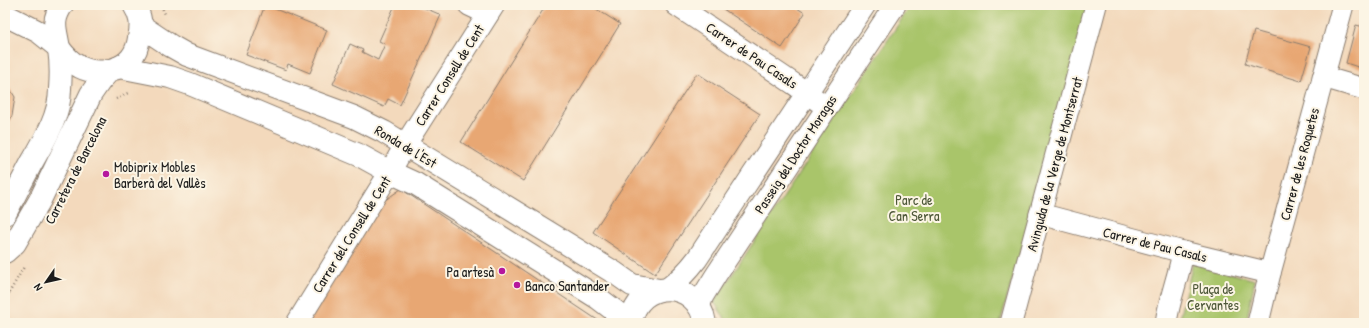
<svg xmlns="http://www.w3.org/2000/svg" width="1369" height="328" font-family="'Patrick Hand',sans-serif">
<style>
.green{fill:#a9c56b;stroke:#627044}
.building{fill:#e8a773}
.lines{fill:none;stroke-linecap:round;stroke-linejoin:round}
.street-casing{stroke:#887a6c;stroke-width:23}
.secondary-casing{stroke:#887a6c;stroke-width:24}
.primary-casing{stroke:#887a6c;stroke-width:24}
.path{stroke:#887a6c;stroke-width:2.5;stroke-dasharray:1 3;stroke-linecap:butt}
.street{stroke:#fff;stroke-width:21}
.secondary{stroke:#fff;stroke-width:22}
.primary{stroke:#fff;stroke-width:22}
.poi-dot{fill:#b5179e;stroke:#fcf5e5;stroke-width:1.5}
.labels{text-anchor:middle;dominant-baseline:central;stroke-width:4;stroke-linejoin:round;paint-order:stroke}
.street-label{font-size:14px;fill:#1c1c1c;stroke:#fcf5e5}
.poi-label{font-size:14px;fill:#1c1c1c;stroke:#fcf5e5;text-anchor:start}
.park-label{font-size:14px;fill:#4d5738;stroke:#fcf5e5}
</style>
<rect width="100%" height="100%" fill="#fcf5e5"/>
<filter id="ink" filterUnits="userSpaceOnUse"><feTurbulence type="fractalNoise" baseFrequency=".025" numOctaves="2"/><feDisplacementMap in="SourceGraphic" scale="8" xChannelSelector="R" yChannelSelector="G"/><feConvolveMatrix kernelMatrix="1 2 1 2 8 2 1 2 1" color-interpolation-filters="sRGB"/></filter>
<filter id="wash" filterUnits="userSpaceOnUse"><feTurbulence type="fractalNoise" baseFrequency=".012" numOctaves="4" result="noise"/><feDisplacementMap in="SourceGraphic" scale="16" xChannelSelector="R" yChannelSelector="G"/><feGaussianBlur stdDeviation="0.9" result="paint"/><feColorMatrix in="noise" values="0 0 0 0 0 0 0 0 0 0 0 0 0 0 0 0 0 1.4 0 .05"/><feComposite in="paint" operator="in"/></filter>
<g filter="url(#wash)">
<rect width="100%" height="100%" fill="#f3d9bc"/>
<!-- green -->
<g class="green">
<polygon points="911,5 1091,5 1000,323 728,323 714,302"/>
<polygon points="1193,263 1255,280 1246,323 1178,323"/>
</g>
<g id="blocks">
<!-- building -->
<g class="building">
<polygon points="265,5 327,30 310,73 288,64 286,70 246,55"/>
<polygon points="395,5 418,5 441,15 400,105 388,99 384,107 333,84 350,44 363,50 362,52 378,60 385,44 379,41"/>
<polygon points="546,5 590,5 620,24 523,181 461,142"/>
<polygon points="717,5 792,5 805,13 782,48"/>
<polygon points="1356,25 1364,27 1364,69 1346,63"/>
<polygon points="1254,31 1311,47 1301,81 1245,64"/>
<polygon points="697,73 760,114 655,274 593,232"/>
<polygon points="5,81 15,97 12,116 5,129"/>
<polygon points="401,189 599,321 599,323 307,323 381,203"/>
</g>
</g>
</g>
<g filter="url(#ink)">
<use href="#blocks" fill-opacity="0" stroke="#887a6c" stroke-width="1"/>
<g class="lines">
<!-- street casing -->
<g class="street-casing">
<g id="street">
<polyline points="469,5 488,14"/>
<polyline points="676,5 794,84 818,101"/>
<polyline points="1323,77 1364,89"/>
<polyline points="1040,214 1183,252 1270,273"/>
<path d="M667 289C679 280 688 271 697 259L865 5"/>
<polyline points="699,306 703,296 716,275 895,5"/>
<polyline points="297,323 390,172 405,145 494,5"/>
<polyline points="1011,323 1096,5"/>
<path d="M1166 323C1169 299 1179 276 1183 252"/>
<polyline points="1258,323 1270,273 1343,5"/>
</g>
</g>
<!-- secondary casing -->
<g class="secondary-casing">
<g id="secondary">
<polyline points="5,15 39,32 59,48"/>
<polyline points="141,26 171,46 187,55 354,117 384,132 615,273 632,285 659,290"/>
<polyline points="119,67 170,77 190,84 359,155 390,172 416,184 598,298 619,314 629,323"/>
<path d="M631 323C637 278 698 278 705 323"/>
</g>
</g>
<!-- primary casing -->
<g class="primary-casing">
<g id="primary">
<path d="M59 48C65 56 71 63 80 67 95 75 120 72 131 58 136 52 138 45 139 38 142 25 141 16 134 5"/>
<path d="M5 214C14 197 23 179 32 162 45 140 60 115 60 89 61 76 61 62 59 49 57 31 50 23 62 5"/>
<polyline points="5,252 15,243 40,200 91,94 100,81 110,70"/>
</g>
</g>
<!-- path -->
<g class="path">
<polyline points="162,5 163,10 165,14"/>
<polyline points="116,99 130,92"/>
<polyline points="5,300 24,267"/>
</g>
<!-- street -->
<use href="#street" class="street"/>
<!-- secondary -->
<use href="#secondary" class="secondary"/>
<!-- primary -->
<use href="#primary" class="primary"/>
</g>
</g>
<!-- markers -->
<g class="poi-dot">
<circle cx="106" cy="174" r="4"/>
<circle cx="502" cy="271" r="4"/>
<circle cx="517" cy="285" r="4"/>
</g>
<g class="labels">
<!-- street labels -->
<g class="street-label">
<text transform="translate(752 55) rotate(34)">Carrer de Pau Casals</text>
<text transform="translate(449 75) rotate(-58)">Carrer Consell de Cent</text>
<text transform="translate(406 146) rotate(31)">Ronda de l'Est</text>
<text transform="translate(795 154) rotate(-57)">Passeig del Doctor Moragas</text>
<text transform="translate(1054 164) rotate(-75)">Avinguda de la Verge de Montserrat</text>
<text transform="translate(1299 164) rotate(-75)">Carrer de les Roquetes</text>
<text transform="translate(75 170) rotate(-63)">Carretera de Barcelona</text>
<text transform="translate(351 234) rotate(-58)">Carrer del Consell de Cent</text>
<text transform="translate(1155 244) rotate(14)">Carrer de Pau Casals</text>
</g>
<!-- poi labels -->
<g class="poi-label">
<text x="114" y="166">Mobiprix Mobles<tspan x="114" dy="16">Barberà del Vallès</tspan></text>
<text x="494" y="271" text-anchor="end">Pa artesà</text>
<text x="525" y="285">Banco Santander</text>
</g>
<!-- park labels -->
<g class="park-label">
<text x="914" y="199">Parc de<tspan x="914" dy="16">Can Serra</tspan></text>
<text x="1213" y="288">Plaça de<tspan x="1213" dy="16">Cervantes</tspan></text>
</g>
</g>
<!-- margin -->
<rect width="1369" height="328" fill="none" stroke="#fcf5e5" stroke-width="20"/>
<!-- north arrow -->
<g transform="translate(46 282) rotate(236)" stroke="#fcf5e5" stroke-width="3" paint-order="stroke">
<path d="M0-3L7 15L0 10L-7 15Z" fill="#1c1c1c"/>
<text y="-6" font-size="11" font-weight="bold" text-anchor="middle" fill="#1c1c1c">N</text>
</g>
</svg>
